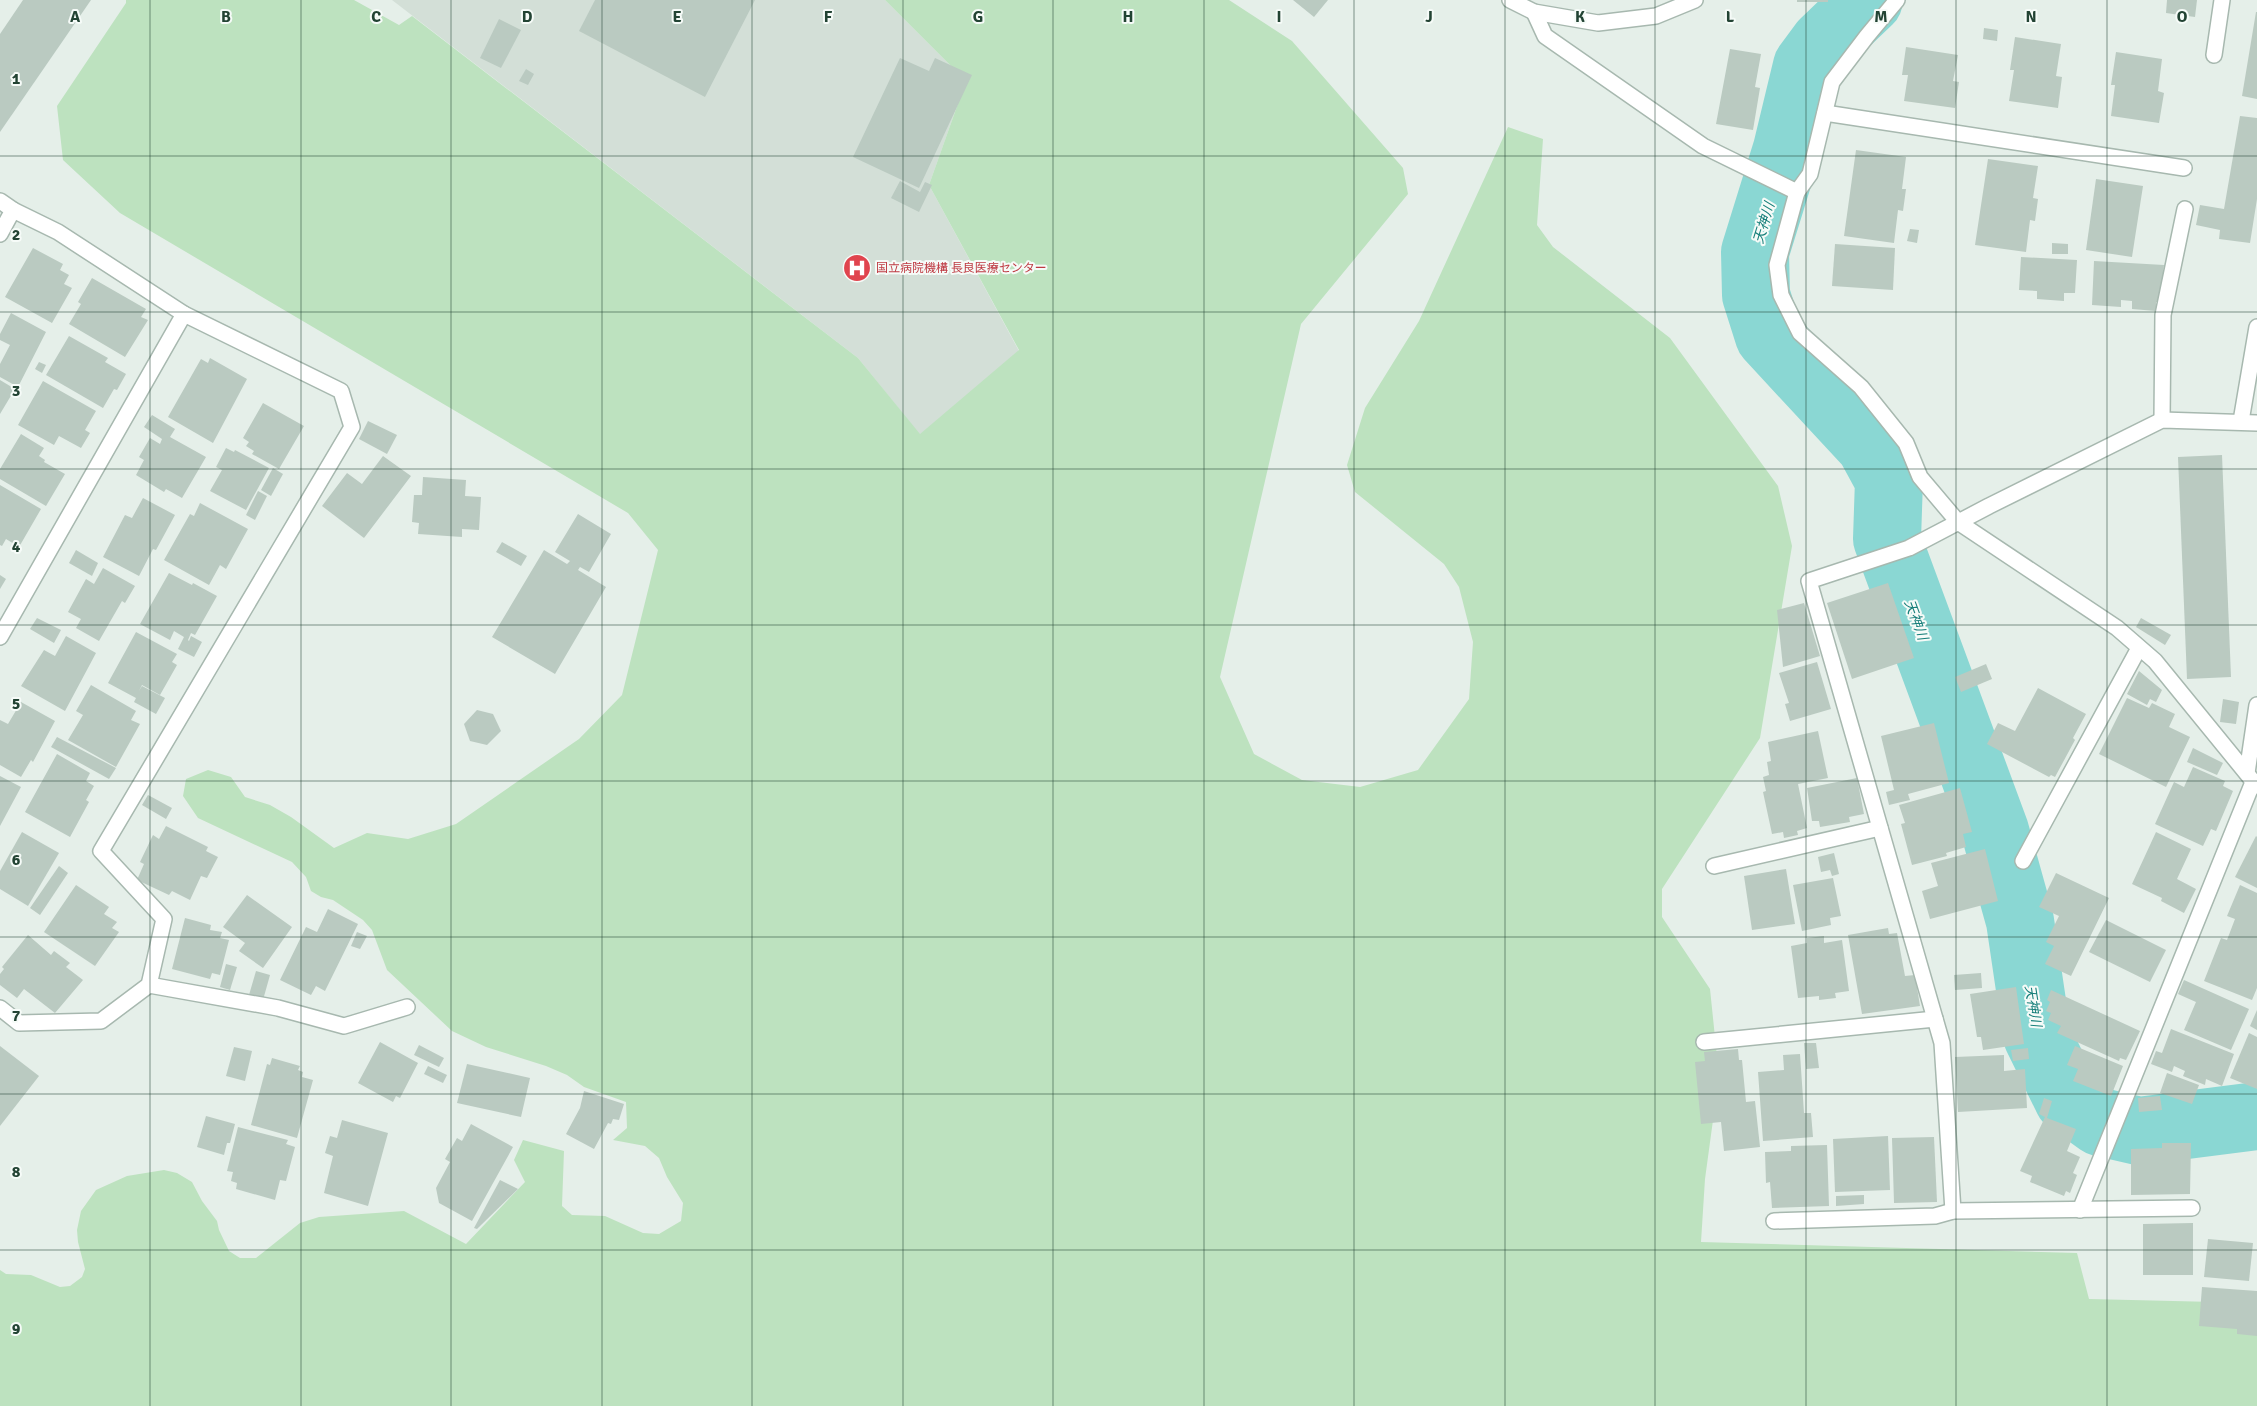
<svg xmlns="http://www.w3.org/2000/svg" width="2257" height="1406" font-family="Signika,'Noto Sans JP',sans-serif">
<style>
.built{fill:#d3dfd7}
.green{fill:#bde2bf}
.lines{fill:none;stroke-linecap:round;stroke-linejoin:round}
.river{stroke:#8ad7d3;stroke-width:68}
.building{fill:#bacac1}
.minor-casing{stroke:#a7b8af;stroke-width:18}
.minor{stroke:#fff;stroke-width:15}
.grid{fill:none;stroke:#224333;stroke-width:1;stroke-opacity:0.55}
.labels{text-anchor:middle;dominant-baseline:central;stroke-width:4;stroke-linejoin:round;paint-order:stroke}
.health-label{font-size:12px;fill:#be3a42;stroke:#f6fbf8;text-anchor:start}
.water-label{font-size:14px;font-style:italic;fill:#177f7a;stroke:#f6fbf8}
.grid-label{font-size:16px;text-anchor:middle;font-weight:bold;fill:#224333;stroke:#f6fbf8;stroke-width:4;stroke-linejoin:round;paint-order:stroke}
</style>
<rect width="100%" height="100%" fill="#e5efe9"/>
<!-- built -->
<polygon class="built" points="392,0 885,0 966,81 929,185 1019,351 920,435 858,358"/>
<!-- green -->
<polygon class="green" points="126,0 354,0 399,25 412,16 858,358 920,434 1019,350 929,185 966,81 885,0 1229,0 1292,41 1403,168 1408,194 1301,324 1220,677 1254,754 1302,780 1360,787 1418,770 1469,699 1473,642 1459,587 1444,564 1355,492 1347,465 1365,408 1419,321 1508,127 1543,139 1537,225 1553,247 1670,338 1778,486 1792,546 1760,738 1662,889 1662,917 1710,989 1719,1076 1705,1179 1701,1242 2077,1253 2089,1299 2257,1303 2257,1406 0,1406 0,1270 6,1274 31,1275 60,1287 70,1286 82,1277 85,1269 78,1242 77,1230 81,1211 96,1190 127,1176 164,1170 177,1173 192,1182 202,1201 217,1221 219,1230 229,1251 240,1258 256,1258 300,1223 319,1217 404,1211 466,1244 525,1182 514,1160 523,1140 564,1151 562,1206 572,1215 605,1216 643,1233 659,1234 681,1221 683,1203 667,1177 659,1158 645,1146 613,1140 627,1128 626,1102 584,1087 567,1075 546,1066 486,1047 452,1031 387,970 372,930 363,920 333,900 321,897 311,891 306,877 292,862 198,818 183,796 186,779 208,770 231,777 245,797 270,805 291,817 334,848 367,833 408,839 456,824 579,739 622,695 658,550 628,513 120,213 63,160 57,106 126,3"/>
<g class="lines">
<!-- river -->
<polyline class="river" points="1869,0 1824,43 1807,66 1787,149 1755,252 1756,295 1769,336 1870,445 1889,480 1887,539 1995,831 2020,921 2037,1036 2068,1099 2100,1122 2139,1131 2257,1116"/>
</g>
<!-- building -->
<g class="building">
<polygon points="23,0 91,0 0,132 0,34"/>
<polygon points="595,0 755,0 705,97 579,31"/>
<polygon points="1293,0 1328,0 1314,17"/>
<rect x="1797" y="0" width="31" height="2"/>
<polygon points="2167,0 2197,0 2195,17 2166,13"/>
<polygon points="2256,12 2257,12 2257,99 2242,96"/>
<polygon points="499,19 521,30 501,68 480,58"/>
<polygon points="1984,28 1998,30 1997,41 1983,39"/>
<polygon points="2015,37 2061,44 2056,76 2062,77 2058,108 2009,101 2014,70 2010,70"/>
<polygon points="1906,47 1958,55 1953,81 1959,82 1955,108 1904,101 1908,75 1902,75"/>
<polygon points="1730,49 1761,54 1755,87 1760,88 1753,130 1716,124"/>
<polygon points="2116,52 2162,59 2158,91 2164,93 2159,123 2111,116 2115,85 2111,85"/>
<polygon points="900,58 929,71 935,58 972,75 919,188 853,157"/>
<polygon points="526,69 534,74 528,85 519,81"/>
<polygon points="2240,116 2257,118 2257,199 2250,243 2219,239 2220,230 2196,225 2200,205 2224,209"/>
<polygon points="1856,150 1906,157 1902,189 1906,189 1903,211 1898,210 1894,243 1844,236"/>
<polygon points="1988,159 2038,166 2033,198 2038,199 2035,221 2030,220 2026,252 1975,245"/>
<polygon points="2096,179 2143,186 2132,257 2086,250"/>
<polygon points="900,181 920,192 925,182 932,185 919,212 891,198"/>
<polygon points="1910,229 1919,230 1917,243 1907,241"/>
<polygon points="2052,243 2068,244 2068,254 2052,254"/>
<polygon points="1835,244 1895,248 1893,290 1832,286"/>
<polygon points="33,248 63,264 60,270 69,275 64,284 72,288 52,323 5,297"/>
<polygon points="2021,257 2077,260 2075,293 2064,293 2064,301 2037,299 2037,291 2019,290"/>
<polygon points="2094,261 2164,265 2160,302 2156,302 2156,311 2132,309 2132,301 2121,300 2121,307 2092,305"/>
<polygon points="92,278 146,309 141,317 148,320 125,357 69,324 81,304 78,302"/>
<polygon points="11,313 46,332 18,387 0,377 0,364 10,345 0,340 0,334"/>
<polygon points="69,336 108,358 105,362 126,374 117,390 114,389 103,408 46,375"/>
<polygon points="210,358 247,379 213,443 168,417 201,359 208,363"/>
<polygon points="39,362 46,365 42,373 35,369"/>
<polygon points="0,380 15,389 0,414"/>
<polygon points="43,381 96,411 85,430 90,433 81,448 59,436 54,445 18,425"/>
<polygon points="263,403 304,426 279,469 252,454 254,451 246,446 249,442 243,438"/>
<polygon points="152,415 175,429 170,437 206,457 182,498 166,489 164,492 136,475 144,460 139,457 150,438 160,444 162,439 144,427"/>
<polygon points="368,421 397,435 387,454 359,439"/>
<polygon points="21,434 44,448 39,456 45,460 44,462 65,474 46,506 0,479 0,469"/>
<polygon points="226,448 234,452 235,450 269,468 246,510 210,491 222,470 216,467"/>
<polygon points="2222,455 2231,677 2187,679 2178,457"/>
<polygon points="383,456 411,476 364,538 322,506 347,473 362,484"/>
<polygon points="273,468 283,474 271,496 261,490"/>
<polygon points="423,477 466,480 465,496 481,497 479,530 462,529 462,537 418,534 419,523 412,522 414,495 422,495"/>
<polygon points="0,485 41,509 19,547 6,539 2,546 0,545"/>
<polygon points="258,491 267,496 255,520 246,515"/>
<polygon points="143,498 175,515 156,550 153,549 139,576 103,557 125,515 132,518"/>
<polygon points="200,503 248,529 226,569 220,565 209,585 164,560 190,514 194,516"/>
<polygon points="578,514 611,534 589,572 580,567 578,570 606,587 555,674 492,637 544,550 567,564 570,561 555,552"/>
<polygon points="502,542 527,556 521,566 496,552"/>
<polygon points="76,550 98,563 92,576 69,563"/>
<polygon points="103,568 135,586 125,603 122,601 99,641 76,628 81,619 68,612 86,579 94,584"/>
<polygon points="169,573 192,585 193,583 217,596 195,635 191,633 188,640 189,641 191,636 202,642 194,657 178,649 184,637 174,631 170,640 140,624"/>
<polygon points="0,575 6,579 0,589"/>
<polygon points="1888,583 1914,658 1852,679 1827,603"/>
<polygon points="1804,603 1820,656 1783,667 1777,610"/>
<polygon points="37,618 61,630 54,643 30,629"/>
<polygon points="2141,618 2171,635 2165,645 2136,627"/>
<polygon points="136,632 177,654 172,662 177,665 160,695 142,685 139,691 142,686 165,698 156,714 134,702 136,698 108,683"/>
<polygon points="66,636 96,653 65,711 21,686 44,650 55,656"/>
<polygon points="1817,662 1831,709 1790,721 1785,704 1789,703 1779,673"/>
<polygon points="1986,664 1992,679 1961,692 1955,677"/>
<polygon points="2139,671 2162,690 2156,702 2150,699 2147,705 2127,694"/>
<polygon points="91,685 136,711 131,720 140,724 116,767 68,740 83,715 76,711"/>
<polygon points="2038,688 2086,714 2073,738 2075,740 2055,777 2051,775 2049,777 1987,744 1998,723 2015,731"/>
<polygon points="2127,698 2149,708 2152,703 2175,714 2169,727 2190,737 2166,787 2099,754"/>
<polygon points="2223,699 2239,702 2236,724 2220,722"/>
<polygon points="21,702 55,721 33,762 31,760 21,777 0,765 0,720 8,724"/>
<polygon points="477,710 493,714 501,731 487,745 470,741 464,724"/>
<polygon points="1934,723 1949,783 1908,794 1910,800 1889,805 1886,792 1894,790 1881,736"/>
<polygon points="1818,731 1828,778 1798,784 1807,828 1797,831 1798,835 1784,838 1783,832 1772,834 1763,792 1766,791 1763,777 1769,775 1767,762 1771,761 1768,742"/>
<polygon points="57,737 116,768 109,779 51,747"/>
<polygon points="2193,748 2223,763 2217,775 2187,762"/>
<polygon points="57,754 90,773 86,781 94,786 86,800 89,802 70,837 25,812"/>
<polygon points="2193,767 2225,781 2223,786 2233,791 2216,831 2211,829 2203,846 2155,824 2174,782 2184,787"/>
<polygon points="0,776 21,787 0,826"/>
<polygon points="1857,778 1864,814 1849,817 1850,822 1820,827 1819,821 1812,821 1807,788"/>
<polygon points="1960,788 1972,832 1963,834 1966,847 1946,853 1947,856 1912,865 1901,824 1905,823 1899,805"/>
<polygon points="148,795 172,808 166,819 142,805"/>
<polygon points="166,826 208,847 206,851 218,857 207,878 201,876 190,900 172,891 169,895 137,880 144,864 140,862 153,835 159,839"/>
<polygon points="22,832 59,853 28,906 0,889 0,871"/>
<polygon points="2156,832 2191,849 2177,879 2196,889 2184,913 2161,901 2162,898 2132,884"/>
<polygon points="2256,836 2257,837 2257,888 2235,877"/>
<polygon points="1985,849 1998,901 1930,919 1922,891 1938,886 1931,863"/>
<polygon points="1834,853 1839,874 1832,876 1830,870 1821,872 1818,857"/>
<polygon points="59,866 68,873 40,915 30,908"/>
<polygon points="1786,869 1795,924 1752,930 1744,876"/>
<polygon points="2056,873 2109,898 2071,976 2045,964 2054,946 2046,942 2059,916 2039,907"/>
<polygon points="1833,878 1841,916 1830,918 1831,925 1802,931 1793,885"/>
<polygon points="76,885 109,907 104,914 117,922 112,928 119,932 95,966 44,932"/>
<polygon points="2240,885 2257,893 2257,988 2252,1000 2204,981 2221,938 2227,940 2235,919 2227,916"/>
<polygon points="247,895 292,927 263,968 239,951 245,943 223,927"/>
<polygon points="328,909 358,924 325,991 316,986 311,995 280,980 306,927 317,932"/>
<polygon points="185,918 211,925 210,930 222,932 220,938 229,940 220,975 212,973 210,979 172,969"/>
<polygon points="2106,920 2166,950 2150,982 2089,952"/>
<polygon points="1888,928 1889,934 1897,933 1905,976 1915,975 1920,1006 1862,1014 1848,935"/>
<polygon points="357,932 367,936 360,949 351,946"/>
<polygon points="28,935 51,955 54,951 70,963 66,967 83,980 55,1013 24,989 17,998 0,985 0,974 4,969 2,967"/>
<polygon points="1824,936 1824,943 1842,940 1849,991 1835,993 1836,998 1819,1000 1819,996 1798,998 1791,946 1807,943 1807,938"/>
<polygon points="226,964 237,967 230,990 220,987"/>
<polygon points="256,971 270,975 263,1000 249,995"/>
<polygon points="1981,973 1982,988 1955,990 1954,975"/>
<polygon points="2184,980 2249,1009 2231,1050 2184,1030 2196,1002 2178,994"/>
<polygon points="2016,987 2024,1044 1983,1050 1981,1037 1977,1037 1970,994"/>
<polygon points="2051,990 2140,1031 2126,1060 2120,1058 2119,1061 2057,1033 2061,1026 2048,1020 2051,1013 2046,1011 2050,1002 2047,1000"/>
<polygon points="2257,1010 2257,1030 2250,1026"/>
<polygon points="2171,1029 2234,1054 2222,1086 2206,1079 2205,1085 2183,1076 2185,1071 2174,1066 2172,1072 2151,1064 2156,1051 2162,1053"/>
<polygon points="2249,1033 2257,1037 2257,1089 2230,1078"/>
<polygon points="380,1042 418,1063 400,1098 396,1096 393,1102 358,1083"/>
<polygon points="1804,1043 1816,1043 1819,1068 1806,1069"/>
<polygon points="419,1045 444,1058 439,1067 414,1055"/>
<polygon points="0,1046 39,1076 0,1126"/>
<polygon points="2075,1046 2123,1066 2111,1096 2073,1081 2078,1069 2067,1065"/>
<polygon points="234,1047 252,1051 245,1081 226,1076"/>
<polygon points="2028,1048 2029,1059 2013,1061 2011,1050"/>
<polygon points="1738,1049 1739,1060 1742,1060 1746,1102 1755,1101 1760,1147 1724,1151 1721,1122 1701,1124 1695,1062 1705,1061 1704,1052"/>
<polygon points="1800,1054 1804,1113 1811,1113 1813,1137 1763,1141 1758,1072 1784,1070 1783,1055"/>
<polygon points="2004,1055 2004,1071 2025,1069 2027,1108 1958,1112 1955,1057"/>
<polygon points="272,1058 300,1066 298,1070 303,1072 302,1077 313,1080 297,1138 251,1125 267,1064 270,1065"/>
<polygon points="467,1064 530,1078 521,1117 457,1103"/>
<polygon points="428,1066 447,1075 443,1083 424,1074"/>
<polygon points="2167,1073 2199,1085 2192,1104 2160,1093"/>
<polygon points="584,1091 624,1104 619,1120 613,1119 611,1124 608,1123 594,1149 566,1134 580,1108"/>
<polygon points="2160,1096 2162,1110 2139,1112 2138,1098"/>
<polygon points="2044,1098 2052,1101 2047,1118 2076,1129 2067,1151 2080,1157 2073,1173 2077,1175 2070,1193 2066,1191 2064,1196 2030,1182 2032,1176 2020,1171 2045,1117 2039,1114"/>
<polygon points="206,1116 235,1124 230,1143 227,1143 224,1155 197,1147"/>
<polygon points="342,1120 388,1133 368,1206 324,1193 333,1156 325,1153 330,1136 337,1138"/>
<polygon points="471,1124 513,1147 472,1221 439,1203 436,1188 450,1162 445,1159 457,1138 462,1141"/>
<polygon points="238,1127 288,1140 286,1144 295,1147 286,1181 280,1180 275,1200 236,1189 237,1183 231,1181 233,1172 227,1171"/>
<polygon points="1888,1136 1890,1190 1835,1192 1833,1139"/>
<polygon points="1934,1137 1937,1202 1894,1203 1892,1138"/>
<polygon points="2162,1143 2191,1143 2190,1194 2131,1195 2131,1149 2162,1148"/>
<polygon points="1827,1145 1829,1206 1772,1208 1770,1182 1766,1183 1765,1152 1791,1151 1791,1146"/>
<polygon points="500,1180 518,1189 477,1229 474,1228"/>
<polygon points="1864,1195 1864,1204 1836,1206 1836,1196"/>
<polygon points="2193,1223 2193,1275 2143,1275 2143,1224"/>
<polygon points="2208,1239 2253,1243 2249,1281 2204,1277"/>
<polygon points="2202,1287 2257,1291 2257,1336 2237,1334 2237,1329 2199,1326"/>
</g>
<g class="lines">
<!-- minor casing -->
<g class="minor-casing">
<g id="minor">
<polyline points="1510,0 1534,12 1598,23 1656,16 1695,0"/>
<polyline points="1534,12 1545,36 1703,146 1797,192 1777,265 1781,295 1800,333 1861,387 1906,443 1920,477 1958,522 2117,628 2155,661 2257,786"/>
<polyline points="2214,55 2222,0"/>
<polyline points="1825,113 2184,168"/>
<polyline points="1797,192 1810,174 1832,82 1867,36 1897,0"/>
<polyline points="0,201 13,210 0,234"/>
<polyline points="2162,420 2163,315 2185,209"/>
<polyline points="2241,421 2257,327"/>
<polyline points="0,637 184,314"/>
<polyline points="2247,773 2257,705"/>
<polyline points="2023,861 2139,648"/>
<polyline points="1714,866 1880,828"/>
<polyline points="149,985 278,1008 344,1026 407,1007"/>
<polyline points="0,1008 19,1023 101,1021 149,985 164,919 101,851 352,427 341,391 184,314 58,232 13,210"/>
<polyline points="1704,1042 1935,1019"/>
<polyline points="2080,1210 2253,782"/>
<polyline points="1953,1211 1942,1043 1809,581 1909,548 1989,506 2162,420 2257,423"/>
<polyline points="1774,1221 1935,1216 1953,1211 2192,1208"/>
</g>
</g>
<!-- minor -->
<use href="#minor" class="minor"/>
</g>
<!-- grid -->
<path class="grid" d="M150 0V1406M301 0V1406M451 0V1406M602 0V1406M752 0V1406M903 0V1406M1053 0V1406M1204 0V1406M1354 0V1406M1505 0V1406M1655 0V1406M1806 0V1406M1956 0V1406M2107 0V1406M0 156H2257M0 312H2257M0 469H2257M0 625H2257M0 781H2257M0 937H2257M0 1094H2257M0 1250H2257"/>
<!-- icons -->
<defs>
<g id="hospital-disc" transform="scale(1.4375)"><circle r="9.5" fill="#e0444e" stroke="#f6fbf8"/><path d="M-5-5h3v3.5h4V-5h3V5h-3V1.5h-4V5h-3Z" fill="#fff"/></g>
</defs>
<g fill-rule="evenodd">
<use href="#hospital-disc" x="857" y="268"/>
</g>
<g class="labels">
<!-- health labels -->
<g class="health-label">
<text x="876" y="268">国立病院機構 長良医療センター</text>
</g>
<!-- water labels -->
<g class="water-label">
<text transform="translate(1764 223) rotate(-73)">天神川</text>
<text transform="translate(1916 620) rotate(70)">天神川</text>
<text transform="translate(2033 1006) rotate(81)">天神川</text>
</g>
</g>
<g class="grid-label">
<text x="75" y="22">A</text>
<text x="226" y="22">B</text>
<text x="376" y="22">C</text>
<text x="527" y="22">D</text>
<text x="677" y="22">E</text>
<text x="828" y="22">F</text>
<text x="978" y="22">G</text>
<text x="1128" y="22">H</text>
<text x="1279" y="22">I</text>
<text x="1429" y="22">J</text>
<text x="1580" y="22">K</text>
<text x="1730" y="22">L</text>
<text x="1881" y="22">M</text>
<text x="2031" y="22">N</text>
<text x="2182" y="22">O</text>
<text x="16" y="84">1</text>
<text x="16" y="240">2</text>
<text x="16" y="396">3</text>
<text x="16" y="552">4</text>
<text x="16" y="709">5</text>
<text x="16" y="865">6</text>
<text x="16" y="1021">7</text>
<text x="16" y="1177">8</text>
<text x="16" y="1334">9</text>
</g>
</svg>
